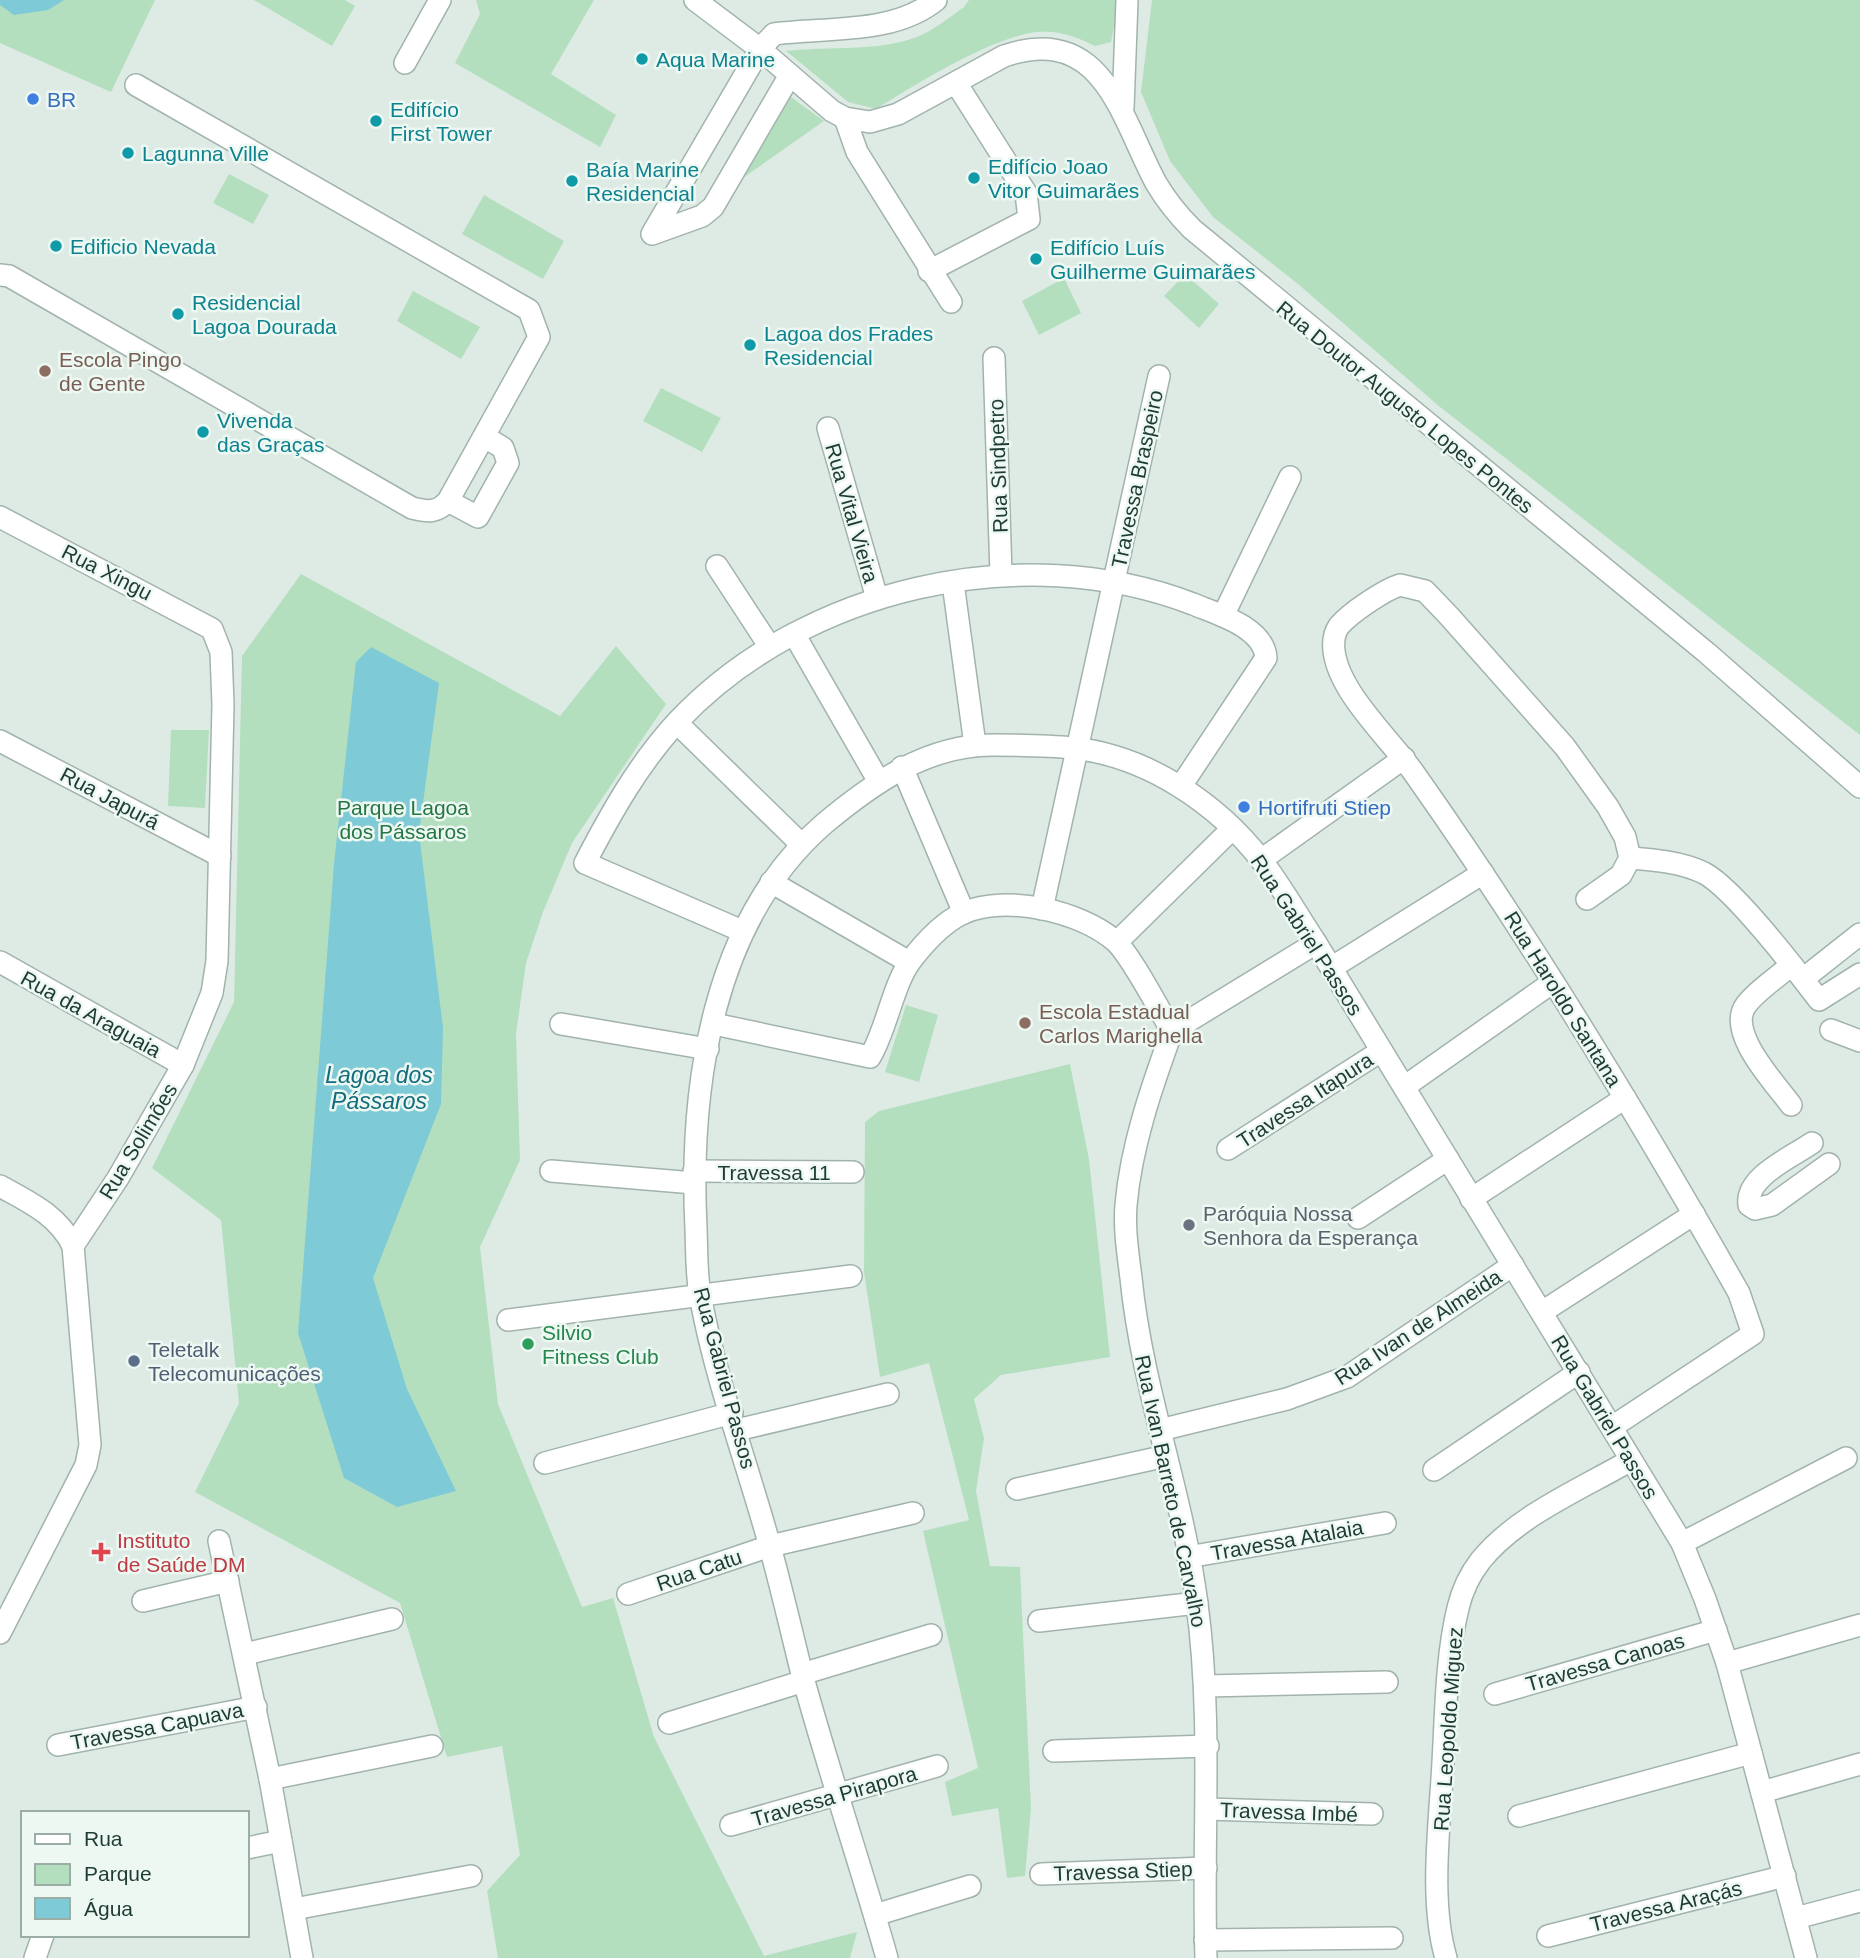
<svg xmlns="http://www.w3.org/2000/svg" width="1860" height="1958" font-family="Helvetica,sans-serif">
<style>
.green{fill:#b4dfbf}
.water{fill:#7fcad7}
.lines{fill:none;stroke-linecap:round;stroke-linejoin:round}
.minor-casing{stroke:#a1b3ac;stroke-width:24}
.minor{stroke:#fff;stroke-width:21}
.culture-dot{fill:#0f9aa8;stroke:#eef8f3;stroke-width:2.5}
.shop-dot{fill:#3f7fe0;stroke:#eef8f3;stroke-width:2.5}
.education-dot{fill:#8d6e63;stroke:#eef8f3;stroke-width:2.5}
.worship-dot{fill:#6b7280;stroke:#eef8f3;stroke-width:2.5}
.leisure-dot{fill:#2e9e5b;stroke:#eef8f3;stroke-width:2.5}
.service-dot{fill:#5c6f8a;stroke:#eef8f3;stroke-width:2.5}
.health-dot{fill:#e0444e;stroke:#eef8f3;stroke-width:2.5}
.labels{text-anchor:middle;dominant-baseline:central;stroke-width:5;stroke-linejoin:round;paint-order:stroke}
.culture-label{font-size:21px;fill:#0d838f;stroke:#eef8f3;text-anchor:start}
.shop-label{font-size:21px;fill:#366cbe;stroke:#eef8f3;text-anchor:start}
.education-label{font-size:21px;fill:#785e54;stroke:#eef8f3;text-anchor:start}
.street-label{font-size:21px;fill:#1e3c34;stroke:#eef8f3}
.park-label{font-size:21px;fill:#247744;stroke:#eef8f3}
.worship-label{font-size:21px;fill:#5b616d;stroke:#eef8f3;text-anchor:start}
.leisure-label{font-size:21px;fill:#27864d;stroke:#eef8f3;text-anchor:start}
.service-label{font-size:21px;fill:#4e5e75;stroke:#eef8f3;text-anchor:start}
.health-label{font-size:21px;fill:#be3a42;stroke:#eef8f3;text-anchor:start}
.water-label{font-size:23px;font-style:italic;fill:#126c7d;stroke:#eef8f3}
</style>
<rect width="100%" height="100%" fill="#deebe5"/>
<!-- green -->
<g class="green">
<polygon points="0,0 155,0 111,92 0,43"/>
<polygon points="254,0 345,0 355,6 332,46"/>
<polygon points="476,0 594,0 551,74 616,115 600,147 455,63 480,14"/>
<path d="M969 0H1119L1111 42 1095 46C1077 37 1059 30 1038 32 993 36 916 84 876 109L848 102 786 51C829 46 876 52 917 37 934 30 950 17 964 7Z"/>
<polygon points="1152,0 1860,0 1860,735 1440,407 1298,284 1213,217 1170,161 1141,92"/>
<polygon points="791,97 824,121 740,180"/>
<polygon points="229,174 269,195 253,224 213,203"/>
<polygon points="484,195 564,241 543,279 462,234"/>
<polygon points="1185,274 1219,304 1199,328 1164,296"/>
<polygon points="1064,278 1081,313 1039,335 1022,301"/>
<polygon points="413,291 480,327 461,359 397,321"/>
<polygon points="661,388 721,418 702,452 643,421"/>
<polygon points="301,574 560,716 616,646 666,704 572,843 543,912 526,963 516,1034 520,1160 480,1247 498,1404 582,1607 613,1598 654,1737 764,1956 857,1932 850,1958 498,1958 487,1891 520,1855 502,1746 447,1757 400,1603 195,1492 239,1403 221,1220 152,1168 234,1002 242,656"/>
<polygon points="171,730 209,730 205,808 168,806"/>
<polygon points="906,1005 938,1015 919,1082 885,1072"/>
<polygon points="1070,1064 1089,1159 1110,1357 1001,1375 974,1399 984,1438 976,1491 990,1566 1020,1567 1031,1808 1025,1876 1007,1878 998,1808 952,1816 945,1782 978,1768 923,1531 969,1520 929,1363 880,1377 864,1272 865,1122 879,1111"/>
</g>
<!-- water -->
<g class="water">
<polygon points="0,0 64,0 48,10 14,15 0,5"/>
<polygon points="371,647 439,683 419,833 443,1028 441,1104 373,1278 407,1389 456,1491 397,1507 344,1478 298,1333 334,864 356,662"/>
</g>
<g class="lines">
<!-- minor casing -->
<g class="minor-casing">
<g id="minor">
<path d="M695 0 760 49 832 111 845 118 870 122 898 114 1004 56C1103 22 1121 118 1156 183 1166 200 1178 215 1192 229L1707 653 1860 787"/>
<polyline points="405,63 440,0"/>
<path d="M790 75 713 207 702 216 652 234 760 49 774 34C826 27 893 35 936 0"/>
<polyline points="1123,108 1127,0"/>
<polyline points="845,118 857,152 951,302"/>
<polyline points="929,271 1029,219 1026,193 956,83"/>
<path d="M0 275 9 276 412 508C428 512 437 513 448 501L539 337 529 310 136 85"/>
<polyline points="994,358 1001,574"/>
<polyline points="828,428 877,598"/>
<polyline points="448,501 478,517 508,463 503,448 485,437"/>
<polyline points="0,517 212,629 221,652 223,705 217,961 212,993 183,1065 118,1178 73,1246 90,1445 86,1465 0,1633"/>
<polyline points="717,566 770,647"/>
<polyline points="953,583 975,745"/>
<polyline points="1223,616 1290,477"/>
<polyline points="794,634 878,780"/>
<polyline points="677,723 801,844"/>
<polyline points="0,741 220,856"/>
<polyline points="902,767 964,913"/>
<path d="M1630 858C1655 860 1681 862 1704 873 1733 888 1797 971 1819 1000L1860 974"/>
<polyline points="1261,860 1404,758"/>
<polyline points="771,882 909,962"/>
<path d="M1587 899 1621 875 1630 858 1625 837 1608 807 1565 747 1449 616 1425 591 1400 585C1384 590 1350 613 1339 626 1334 633 1333 642 1334 651 1339 693 1390 739 1414 773 1532 940 1638 1115 1739 1293L1753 1334 1612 1427"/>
<polyline points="1042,909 1159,376"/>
<path d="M742 931 585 863C611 813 639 763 678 721 804 588 1022 538 1193 604 1217 614 1264 627 1266 658L1181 786"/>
<polyline points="1117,942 1232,829"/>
<polyline points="0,962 183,1065"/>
<polyline points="1331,968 1483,873"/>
<polyline points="1803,979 1860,934"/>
<polyline points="561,1024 708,1049"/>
<path d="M714 1024 870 1057C887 1029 893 983 912 959 925 942 943 923 963 913 1005 894 1081 911 1115 941 1131 955 1159 1010 1172 1031"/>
<polyline points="1831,1030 1860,1041"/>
<path d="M1172 1031C1152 1086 1131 1146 1126 1205 1124 1229 1128 1254 1131 1278 1142 1389 1183 1495 1197 1604 1213 1722 1202 1840 1206 1958"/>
<polyline points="1172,1031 1316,943"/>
<polyline points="1404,1087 1553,982"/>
<path d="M1791 1105C1775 1083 1726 1032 1746 1005 1757 990 1777 978 1791 965"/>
<path d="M1812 1143C1792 1157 1745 1177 1749 1205L1755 1209 1772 1205 1829 1164"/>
<polyline points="1228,1149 1381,1051"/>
<polyline points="551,1171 694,1183"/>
<polyline points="694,1171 853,1172"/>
<path d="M0 1186C29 1202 58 1215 73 1246"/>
<polyline points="1471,1199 1625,1098"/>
<polyline points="1358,1218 1448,1159"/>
<polyline points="1542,1312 1694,1214"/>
<polyline points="508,1320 851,1276"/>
<polyline points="737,1430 888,1394"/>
<polyline points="1160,1430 1287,1399 1347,1377 1513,1265"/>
<polyline points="545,1463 732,1413"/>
<polyline points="1434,1470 1579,1372"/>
<polyline points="1017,1489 1166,1456"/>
<polyline points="219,1541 270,1779 302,1958"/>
<polyline points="1682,1543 1846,1458"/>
<polyline points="1188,1557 1385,1523"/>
<polyline points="628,1594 770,1546 913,1513"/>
<polyline points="143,1601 228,1581"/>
<polyline points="1039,1621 1197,1603"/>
<polyline points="245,1654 392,1619"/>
<polyline points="1727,1663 1860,1625"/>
<polyline points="802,1674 931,1635"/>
<polyline points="1206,1686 1387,1682"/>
<polyline points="1495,1694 1716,1630"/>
<polyline points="669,1723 804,1681"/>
<polyline points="58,1745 256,1707"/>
<polyline points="1054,1751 1208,1746"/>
<polyline points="270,1779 432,1746"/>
<polyline points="1762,1792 1860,1764"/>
<polyline points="1207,1809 1372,1814"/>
<polyline points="1519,1816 1751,1753"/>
<polyline points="731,1825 937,1766"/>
<polyline points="247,1848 281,1841"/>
<polyline points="1041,1874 1206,1868"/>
<polyline points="294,1909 471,1876"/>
<polyline points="875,1915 970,1886"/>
<polyline points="1796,1918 1860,1901"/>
<polyline points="1548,1936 1785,1876"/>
<polyline points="1205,1940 1392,1938"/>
<polyline points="35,1958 43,1935"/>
<path d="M887 1958C860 1863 828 1769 802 1674 791 1630 781 1586 769 1543 747 1463 716 1381 701 1300 696 1277 697 1252 696 1229 689 1087 712 920 825 823 873 783 927 745 992 745 1019 745 1047 745 1073 748 1147 756 1217 803 1262 861 1282 887 1298 916 1316 943L1682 1543 1705 1599 1727 1663 1806 1958"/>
<path d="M1446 1958C1429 1900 1440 1822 1443 1762 1446 1711 1446 1658 1458 1608 1462 1591 1470 1574 1481 1560 1518 1515 1581 1489 1631 1460"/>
</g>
</g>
<!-- minor -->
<use href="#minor" class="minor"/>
</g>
<!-- markers -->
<g class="culture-dot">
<circle cx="642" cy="59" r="7"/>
<circle cx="376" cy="121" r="7"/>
<circle cx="128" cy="153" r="7"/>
<circle cx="974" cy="178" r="7"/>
<circle cx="572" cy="181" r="7"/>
<circle cx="56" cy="246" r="7"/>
<circle cx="1036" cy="259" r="7"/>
<circle cx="178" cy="314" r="7"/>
<circle cx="750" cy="345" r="7"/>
<circle cx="203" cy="432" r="7"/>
</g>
<g class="shop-dot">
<circle cx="33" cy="99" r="7"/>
<circle cx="1244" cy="807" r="7"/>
</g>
<g class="education-dot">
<circle cx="45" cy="371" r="7"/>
<circle cx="1025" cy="1023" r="7"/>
</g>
<circle class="worship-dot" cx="1189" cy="1225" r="7"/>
<circle class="leisure-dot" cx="528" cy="1344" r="7"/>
<circle class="service-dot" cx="134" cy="1361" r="7"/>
<path class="health-dot" d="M97.5 1541.5h7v7h7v7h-7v7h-7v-7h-7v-7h7z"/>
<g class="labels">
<!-- culture labels -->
<g class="culture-label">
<text x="656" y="59">Aqua Marine</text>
<text x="390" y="109">Edifício<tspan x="390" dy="24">First Tower</tspan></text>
<text x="142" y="153">Lagunna Ville</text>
<text x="988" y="166">Edifício Joao<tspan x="988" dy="24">Vitor Guimarães</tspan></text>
<text x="586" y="169">Baía Marine<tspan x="586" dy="24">Residencial</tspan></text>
<text x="70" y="246">Edificio Nevada</text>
<text x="1050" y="247">Edifício Luís<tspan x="1050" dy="24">Guilherme Guimarães</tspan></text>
<text x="192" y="302">Residencial<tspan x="192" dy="24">Lagoa Dourada</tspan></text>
<text x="764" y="333">Lagoa dos Frades<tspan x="764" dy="24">Residencial</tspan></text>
<text x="217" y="420">Vivenda<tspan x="217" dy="24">das Graças</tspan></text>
</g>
<!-- shop labels -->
<g class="shop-label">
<text x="47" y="99">BR</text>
<text x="1258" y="807">Hortifruti Stiep</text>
</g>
<!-- education labels -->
<g class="education-label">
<text x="59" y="359">Escola Pingo<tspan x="59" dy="24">de Gente</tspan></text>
<text x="1039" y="1011">Escola Estadual<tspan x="1039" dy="24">Carlos Marighella</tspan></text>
</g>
<!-- street labels -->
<g class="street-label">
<text transform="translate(1405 407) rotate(39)">Rua Doutor Augusto Lopes Pontes</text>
<text transform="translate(998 466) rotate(-92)">Rua Sindpetro</text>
<text transform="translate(1137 479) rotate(-78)">Travessa Braspeiro</text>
<text transform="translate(852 513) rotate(74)">Rua Vital Vieira</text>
<text transform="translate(107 572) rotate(27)">Rua Xingu</text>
<text transform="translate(110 798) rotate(28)">Rua Japurá</text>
<text transform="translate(1307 935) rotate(57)">Rua Gabriel Passos</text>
<text transform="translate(1563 999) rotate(58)">Rua Haroldo Santana</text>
<text transform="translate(91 1014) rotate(29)">Rua da Araguaia</text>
<text transform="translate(1305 1100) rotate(-33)">Travessa Itapura</text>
<text transform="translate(138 1141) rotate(-59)">Rua Solimões</text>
<text x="774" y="1172">Travessa 11</text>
<text transform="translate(1418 1327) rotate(-33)">Rua Ivan de Almeida</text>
<text transform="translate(725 1378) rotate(75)">Rua Gabriel Passos</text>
<text transform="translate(1605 1417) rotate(59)">Rua Gabriel Passos</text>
<text transform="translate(1171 1491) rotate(78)">Rua Ivan Barreto de Carvalho</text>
<text transform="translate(1287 1540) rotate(-10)">Travessa Atalaia</text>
<text transform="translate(699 1570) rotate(-19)">Rua Catu</text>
<text transform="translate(1605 1662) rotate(-16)">Travessa Canoas</text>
<text transform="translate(157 1726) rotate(-11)">Travessa Capuava</text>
<text transform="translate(1448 1729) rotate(-86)">Rua Leopoldo Miguez</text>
<text transform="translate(834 1796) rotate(-16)">Travessa Pirapora</text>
<text transform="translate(1289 1812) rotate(2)">Travessa Imbé</text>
<text transform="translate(1123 1871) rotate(-2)">Travessa Stiep</text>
<text transform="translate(1666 1906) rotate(-14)">Travessa Araçás</text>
</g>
<!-- park labels -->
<g class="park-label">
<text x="403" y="807">Parque Lagoa<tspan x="403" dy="24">dos Pássaros</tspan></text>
</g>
<!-- worship labels -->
<g class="worship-label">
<text x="1203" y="1213">Paróquia Nossa<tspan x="1203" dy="24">Senhora da Esperança</tspan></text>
</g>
<!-- leisure labels -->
<g class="leisure-label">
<text x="542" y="1332">Silvio<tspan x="542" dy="24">Fitness Club</tspan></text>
</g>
<!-- service labels -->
<g class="service-label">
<text x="148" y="1349">Teletalk<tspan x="148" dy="24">Telecomunicações</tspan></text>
</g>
<!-- health labels -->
<g class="health-label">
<text x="117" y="1540">Instituto<tspan x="117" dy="24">de Saúde DM</tspan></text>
</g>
<!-- water labels -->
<g class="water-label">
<text x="379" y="1075">Lagoa dos<tspan x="379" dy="26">Pássaros</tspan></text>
</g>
</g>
<!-- legend -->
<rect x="21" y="1811" width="228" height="126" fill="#eef8f3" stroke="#9bada7" stroke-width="2"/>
<rect x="35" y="1834" width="35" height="10" fill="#ffffff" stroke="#9bada7" stroke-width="2"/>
<text x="84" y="1846" font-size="21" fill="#1e3c34">Rua</text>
<rect x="35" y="1864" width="35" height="21" fill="#b4dfbf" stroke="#9bada7" stroke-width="2"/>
<text x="84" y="1881" font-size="21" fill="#1e3c34">Parque</text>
<rect x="35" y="1898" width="35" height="21" fill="#7fcad7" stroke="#9bada7" stroke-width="2"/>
<text x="84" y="1916" font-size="21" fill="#1e3c34">Água</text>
</svg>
